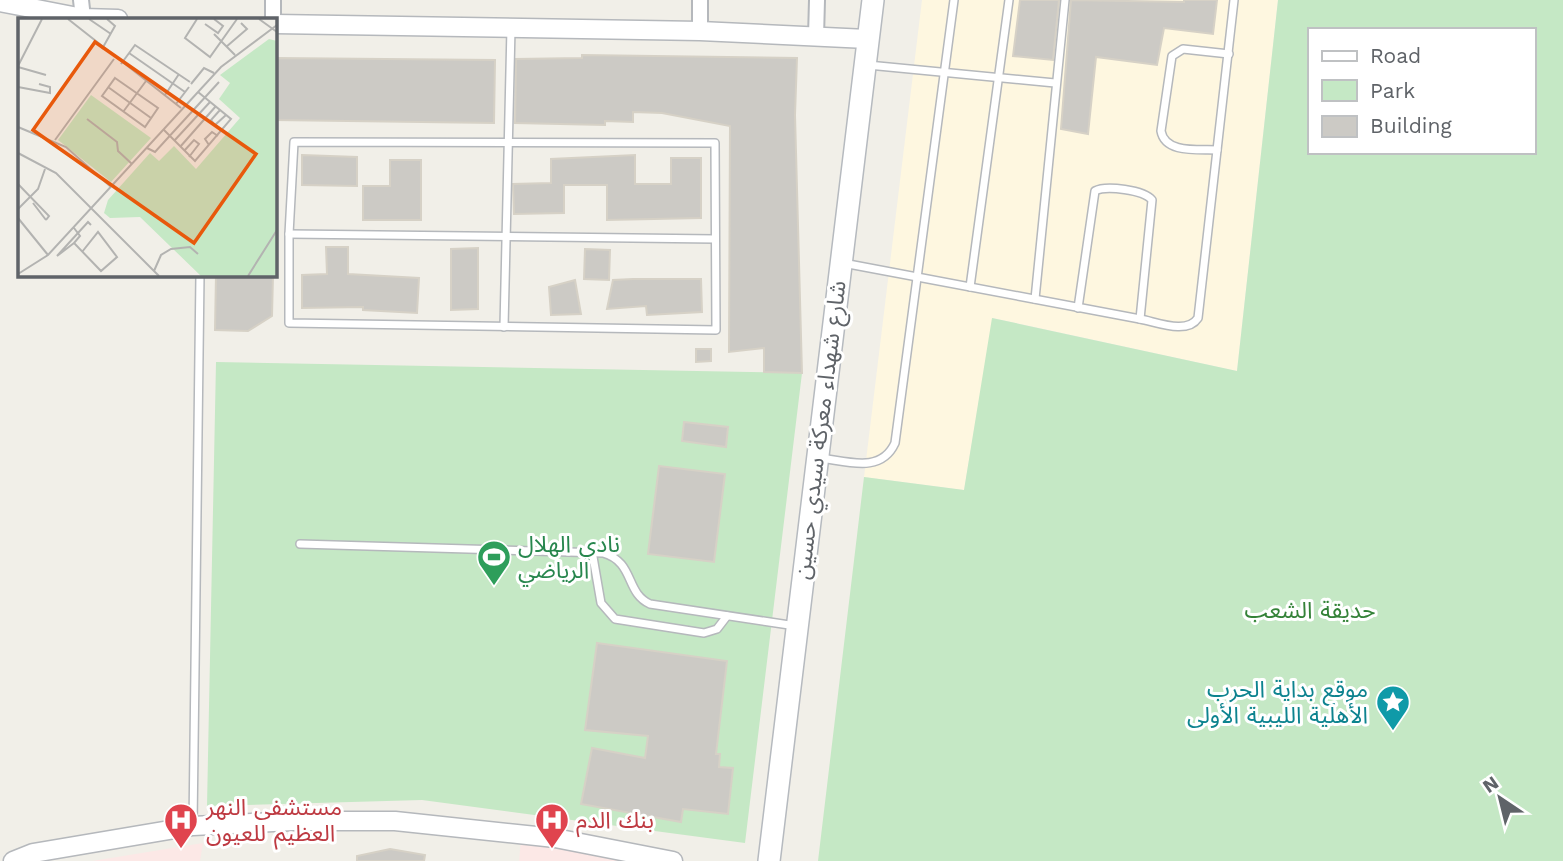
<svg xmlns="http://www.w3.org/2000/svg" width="1563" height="861" font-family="'Work Sans','Noto Sans Arabic',sans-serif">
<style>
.commercial{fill:#fef7e0}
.medical{fill:#fce8e6}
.green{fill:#c5e8c5;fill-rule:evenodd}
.building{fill:#cccac5;stroke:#d6d1c6;stroke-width:2}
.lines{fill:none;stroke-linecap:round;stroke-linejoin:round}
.service-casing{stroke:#b5b8bc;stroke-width:10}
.minor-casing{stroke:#b5b8bc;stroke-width:18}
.tertiary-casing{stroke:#b5b8bc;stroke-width:21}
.secondary-casing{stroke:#b6babf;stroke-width:24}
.service{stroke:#fff;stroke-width:7}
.minor{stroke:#fff;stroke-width:14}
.tertiary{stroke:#fff;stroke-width:18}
.secondary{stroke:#fff;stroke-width:21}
.labels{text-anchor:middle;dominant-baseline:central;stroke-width:6;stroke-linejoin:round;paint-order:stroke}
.street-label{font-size:23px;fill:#5f6368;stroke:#fff}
.leisure-label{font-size:23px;fill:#27864d;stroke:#fff;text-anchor:start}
.park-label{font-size:23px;fill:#348238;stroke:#fff}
.culture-label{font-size:23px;fill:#0d838f;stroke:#fff;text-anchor:end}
.health-label{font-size:23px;fill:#be3a42;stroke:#fff;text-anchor:start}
.inset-road{fill:none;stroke:#b3b3b1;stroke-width:2}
.view{fill:#e8590c;fill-opacity:0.15;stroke:#e8590c;stroke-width:3.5}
.inset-edge{fill:none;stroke:#5f6368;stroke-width:3.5}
</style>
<rect width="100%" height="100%" fill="#f1efe8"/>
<!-- commercial -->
<polygon class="commercial" points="922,0 1278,0 1237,371 993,318 964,490 864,477"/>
<!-- medical -->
<g class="medical">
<polygon points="521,840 644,861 519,861"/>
<polygon points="203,843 200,861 92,861 117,857"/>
</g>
<!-- green -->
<g class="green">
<path d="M1278 0H1563V861H818L864 477 964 490 992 318 1237 371ZM1309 30H1533V152H1309Z"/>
<polygon points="216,362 802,373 745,843 422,800 207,806"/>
</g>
<!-- building -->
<g class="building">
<polygon points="1020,0 1059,0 1053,60 1013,56"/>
<polygon points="1071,0 1184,2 1184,0 1217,0 1213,34 1164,28 1157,65 1096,57 1088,134 1061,129"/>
<polygon points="582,55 797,58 795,115 802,373 764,372 764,348 729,352 730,126 662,113 633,112 633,122 605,121 605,125 515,123 516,59 582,58"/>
<polygon points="275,58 495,60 494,123 275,120"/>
<polygon points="302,155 357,157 357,186 302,185"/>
<polygon points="635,155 635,184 671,184 671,158 701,158 701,218 607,220 607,185 564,185 564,213 514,214 513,184 551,183 551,159"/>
<polygon points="390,160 421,160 421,220 363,220 363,186 390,186"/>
<polygon points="326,247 348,247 348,274 419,278 417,313 363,310 363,307 302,308 302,275 327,274"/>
<polygon points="478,248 478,309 451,310 451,249"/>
<polygon points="585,249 610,250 609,280 584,279"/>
<polygon points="216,275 273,275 272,316 248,331 215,330"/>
<polygon points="633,279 701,279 702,312 647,315 646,306 607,309 613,280"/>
<polygon points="575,280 581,314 551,315 549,287"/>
<polygon points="696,349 711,349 711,361 696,362"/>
<polygon points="684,422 728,427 726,447 682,441"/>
<polygon points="659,466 725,474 714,562 648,554"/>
<polygon points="597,643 727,661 716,754 720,754 719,767 733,768 728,814 683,809 681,822 581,804 592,748 645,758 648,736 585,730"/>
<polygon points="390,849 425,855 424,861 357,861 357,856"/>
</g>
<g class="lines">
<!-- service casing -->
<g class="service-casing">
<g id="service">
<polyline points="868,65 1055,83"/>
<polygon points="294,142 715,143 716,330 289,323 289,234"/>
<path d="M1217 150C1199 149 1165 154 1161 131L1172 56 1183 49 1229 54"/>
<polyline points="289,234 715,239"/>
<path d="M843 263 1140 319C1157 322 1187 335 1198 318L1234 0"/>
<polyline points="970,287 1009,0"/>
<polyline points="1035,299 1065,0"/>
<path d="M1078 308 1095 191C1106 185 1144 190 1152 200L1140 319"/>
<polyline points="504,327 511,28"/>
<path d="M820 458C847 461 881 474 895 443L954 0"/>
<path d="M300 544 603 553C635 562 625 593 650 604L796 626"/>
<polyline points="592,551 601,603 615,619 704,633 717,629 727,616"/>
<polyline points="193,826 200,275"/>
</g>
</g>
<!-- minor casing -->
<g class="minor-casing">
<g id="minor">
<polyline points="81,0 83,18"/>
<polyline points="273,0 273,19"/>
<polyline points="700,0 700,31"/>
<polyline points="816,37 817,0"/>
</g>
</g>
<!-- tertiary casing -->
<g class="tertiary-casing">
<g id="tertiary">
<polyline points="0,2 83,18 118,19"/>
<polyline points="275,24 700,31 867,39"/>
<polyline points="13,861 33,853 193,826 293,821 395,821 555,838 673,861"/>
</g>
</g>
<!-- secondary casing -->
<g class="secondary-casing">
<polyline id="secondary" points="769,861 873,0"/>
</g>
<!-- service -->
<use href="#service" class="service"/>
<!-- minor -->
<use href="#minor" class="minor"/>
<!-- tertiary -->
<use href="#tertiary" class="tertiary"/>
<!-- secondary -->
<use href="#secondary" class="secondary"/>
</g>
<!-- icons -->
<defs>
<g id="stadium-pin" transform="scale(1.75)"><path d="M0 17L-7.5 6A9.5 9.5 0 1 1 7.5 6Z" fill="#2e9e5b" stroke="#fff"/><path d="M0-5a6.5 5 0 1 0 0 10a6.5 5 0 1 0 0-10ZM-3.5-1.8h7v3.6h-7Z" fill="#fff"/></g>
<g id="sight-pin" transform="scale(1.75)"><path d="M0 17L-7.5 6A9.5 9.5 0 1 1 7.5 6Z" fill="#0f9aa8" stroke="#fff"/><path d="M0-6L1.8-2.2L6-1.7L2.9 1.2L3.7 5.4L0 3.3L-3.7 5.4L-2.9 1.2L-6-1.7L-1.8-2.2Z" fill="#fff"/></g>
<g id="hospital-pin" transform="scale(1.75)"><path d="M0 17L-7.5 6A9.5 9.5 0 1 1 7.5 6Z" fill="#e0444e" stroke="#fff"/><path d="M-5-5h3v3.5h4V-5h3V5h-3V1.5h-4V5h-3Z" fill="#fff"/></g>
</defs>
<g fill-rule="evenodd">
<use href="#stadium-pin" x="494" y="557"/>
<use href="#sight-pin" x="1393" y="702"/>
<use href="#hospital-pin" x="181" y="820"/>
<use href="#hospital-pin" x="552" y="820"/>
</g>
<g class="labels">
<!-- street labels -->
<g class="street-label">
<text transform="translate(820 430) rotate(-83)">شارع شهداء معركة سيدي حسين</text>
</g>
<!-- leisure labels -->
<g class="leisure-label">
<text x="518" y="544">نادي الهلال<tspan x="518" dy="26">الرياضي</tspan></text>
</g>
<!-- park labels -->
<g class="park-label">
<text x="1310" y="610">حديقة الشعب</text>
</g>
<!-- culture labels -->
<g class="culture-label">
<text x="1368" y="689">موقع بداية الحرب<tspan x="1368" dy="26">الأهلية الليبية الأولى</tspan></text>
</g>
<!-- health labels -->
<g class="health-label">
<text x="206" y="807">مستشفى النهر<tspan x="206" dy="26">العظيم للعيون</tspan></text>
<text x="576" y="820">بنك الدم</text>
</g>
</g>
<!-- overview -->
<g transform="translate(18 18)">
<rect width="259" height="259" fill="#f1efe8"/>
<path d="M251 21 259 23V258H183L122 199 92 200 86 195 90 182 132 135 141 143 156 128 178 151 222 100 201 81 212 65 202 57ZM73 77 133 120 93 164 40 122Z" fill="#c5e8c5"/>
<path class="inset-road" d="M50 1 163 90M71 1 93 16M179 1 167 20 192 39 219 1M241 1 259 14M187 6 200 15 205 8 196 1M196 16 217 37M208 29 229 11 223 5M84 31 97 8 89 1M111 35 167 74M103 46 117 27 172 64M0 48 24 1M0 49 28 57M97 60 140 90 127 109 84 78ZM173 66 186 50 196 55M0 69 32 75V69L21 66M90 69 133 100M147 77 161 56M158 86 171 69M202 92 193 102 197 107 208 97M105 94 128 63M69 101 99 124 100 133 114 146M0 109 48 129 93 169M145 111 177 143 213 101 180 74M37 122 96 41M156 123 192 84M191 127 187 121 194 114 200 118M162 129 198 88M129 130 137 134 201 64M166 133 176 122 181 126 171 139M0 135 38 155 141 258M0 166 31 198 28 202M15 185 28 202M0 191 20 171 27 151M0 200 30 237M56 210 62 218 56 225 83 253 99 239 80 214 64 234M56 225 39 238 70 204 73 207M136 253 143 237 153 231 172 229 180 236M0 256 30 237 203 49 259 7M230 258 259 212"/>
<path class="view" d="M77 24 238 136 176 225 15 112Z"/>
<rect width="259" height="259" class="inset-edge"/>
</g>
<!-- legend -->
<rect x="1308" y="28" width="228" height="126" fill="#ffffff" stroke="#bfc1c3" stroke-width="2"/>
<rect x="1322" y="51" width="35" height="10" fill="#ffffff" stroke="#bfc1c3" stroke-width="2"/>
<text x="1370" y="63" font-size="21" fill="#5f6368">Road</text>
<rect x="1322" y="80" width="35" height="21" fill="#c5e8c5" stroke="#bfc1c3" stroke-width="2"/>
<text x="1370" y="98" font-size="21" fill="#5f6368">Park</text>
<rect x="1322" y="116" width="35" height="21" fill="#cccac5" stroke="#bfc1c3" stroke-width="2"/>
<text x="1370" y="133" font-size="21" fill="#5f6368">Building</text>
<!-- north arrow -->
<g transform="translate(1500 798) rotate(325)" stroke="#ffffff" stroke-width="5" paint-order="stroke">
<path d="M0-5L12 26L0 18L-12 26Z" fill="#5f6368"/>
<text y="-10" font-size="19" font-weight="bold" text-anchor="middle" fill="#5f6368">N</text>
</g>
</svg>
